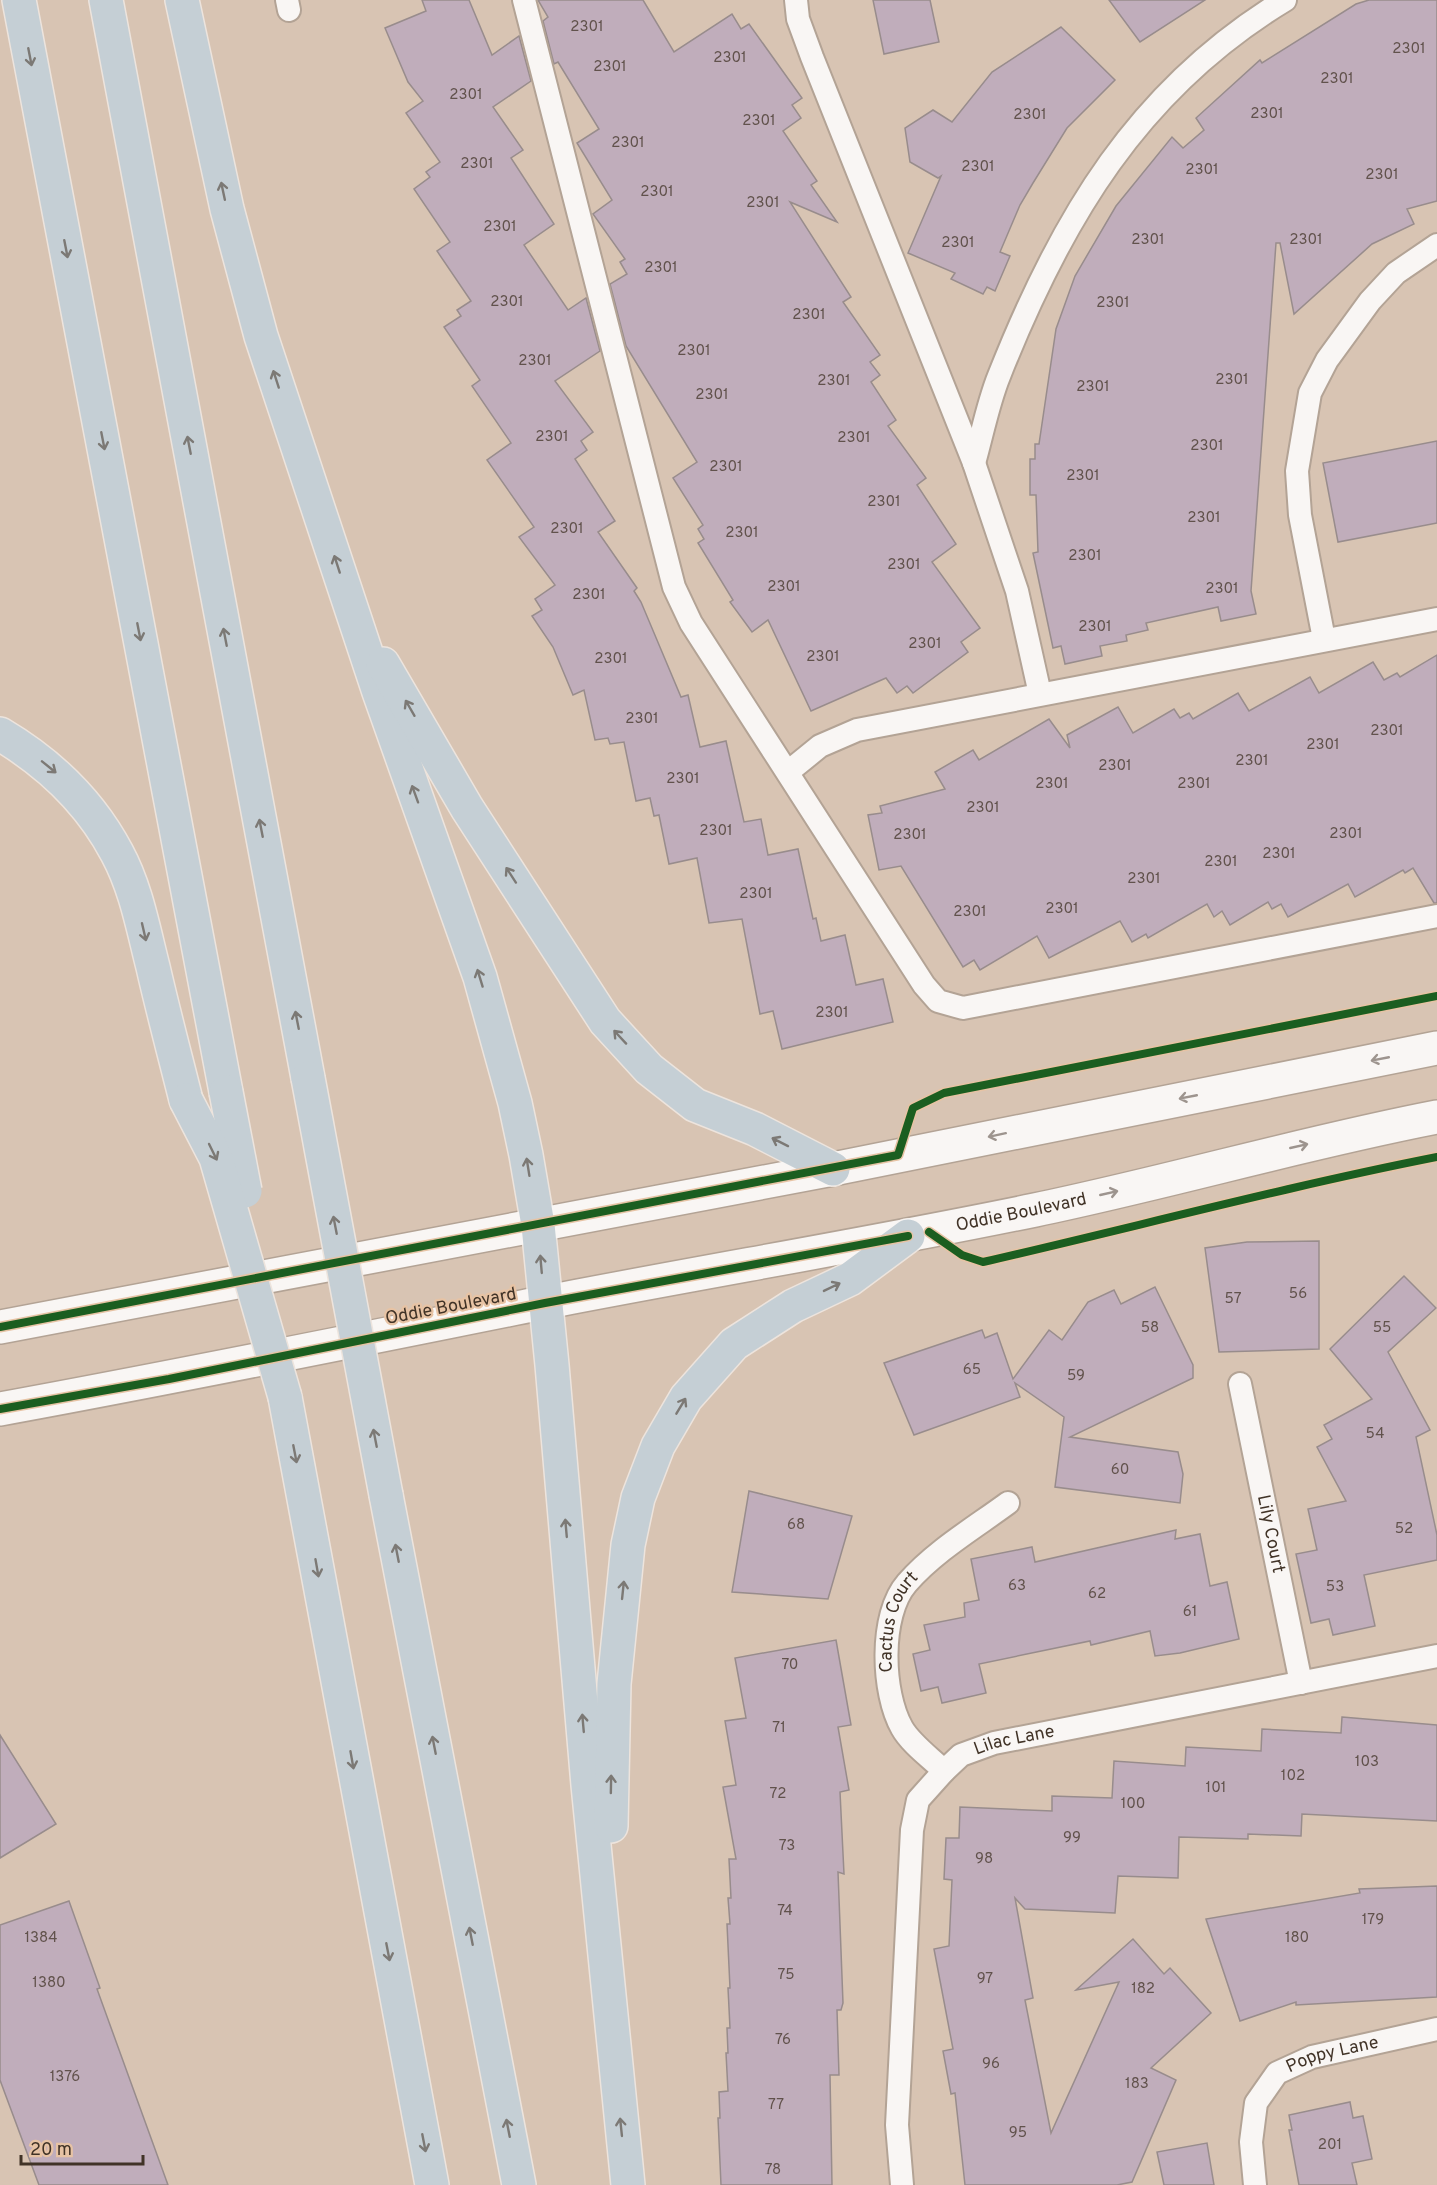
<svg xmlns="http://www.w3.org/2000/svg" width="1437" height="2185" font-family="Overpass,sans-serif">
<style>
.building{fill:#c0adbb;stroke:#988c8c;stroke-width:1.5}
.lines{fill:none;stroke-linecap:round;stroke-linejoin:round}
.service-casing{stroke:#b3a395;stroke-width:26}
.secondary-casing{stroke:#b3a395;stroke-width:36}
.motorway-casing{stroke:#ede4dd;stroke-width:36}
.service{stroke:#f9f6f4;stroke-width:22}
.secondary{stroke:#f9f6f4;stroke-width:33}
.motorway{stroke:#c5cfd5;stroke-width:33}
.motorway-bridge-casing{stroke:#ede4dd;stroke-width:36;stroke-linecap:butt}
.motorway-bridge{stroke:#c5cfd5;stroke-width:33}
.cycleway-casing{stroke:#e7c3a4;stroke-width:11}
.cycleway{stroke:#1b5e20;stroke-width:8}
.oneway{stroke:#7c7975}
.oneway2{stroke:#9d948e}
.labels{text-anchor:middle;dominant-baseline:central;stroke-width:4.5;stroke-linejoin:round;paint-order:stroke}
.number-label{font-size:15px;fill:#61524c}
.street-label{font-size:18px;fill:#413327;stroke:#e7c3a4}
</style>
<rect width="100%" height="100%" fill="#d8c4b3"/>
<!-- building -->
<g class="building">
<polygon points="422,0 469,0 492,55 519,36 531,81 493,107 523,150 511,158 554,224 524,245 568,310 586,298 600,351 555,381 593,432 581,441 587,450 575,459 615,521 598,532 637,588 634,591 641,602 681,697 688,695 700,747 726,741 744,822 761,819 768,855 798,849 813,919 816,918 821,941 845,935 856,985 883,979 893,1022 782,1049 773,1011 760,1014 742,919 709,923 697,858 669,864 659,815 654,816 650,798 636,801 624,742 610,744 608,738 595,740 584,690 573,695 553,647 532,616 542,610 535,599 555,585 519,537 534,527 487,460 511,443 472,386 480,380 444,327 461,316 457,310 471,301 437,251 450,242 414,189 430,177 426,172 440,162 406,113 423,101 408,82 385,28 426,11"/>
<polygon points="538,0 643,0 674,52 732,14 741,29 749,24 802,98 792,105 801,118 783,131 817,181 811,185 837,222 790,202 851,297 843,302 880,355 870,362 880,375 871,382 896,420 888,426 926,478 917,485 956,544 932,562 980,628 961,642 968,652 913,693 907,686 897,693 886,678 811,711 768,620 752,632 730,602 733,600 698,543 704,539 698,529 703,525 673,478 697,462 626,346 610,284 627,274 620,262 625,259 593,214 612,200 577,143 599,129 558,62 554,64 543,21 548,17"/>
<polygon points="873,0 930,0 939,42 884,54"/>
<polygon points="1109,0 1205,0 1140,42"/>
<polygon points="1369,0 1437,0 1437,201 1407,209 1414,224 1372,244 1294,314 1280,243 1276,243 1251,591 1256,614 1221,621 1218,607 1146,623 1148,630 1126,635 1127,641 1100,646 1102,656 1065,664 1061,646 1053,648 1033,553 1038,552 1036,495 1030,495 1030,459 1035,459 1035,444 1039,444 1056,329 1075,276 1116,206 1172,137 1183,148 1204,130 1196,118 1260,60 1262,63 1356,4"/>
<polygon points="1061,27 1115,80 1067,128 1033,183 1020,205 1000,252 1010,256 995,291 987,287 983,294 951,279 955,273 908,253 941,176 938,178 910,162 905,128 933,110 952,122 992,72"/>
<polygon points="1437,441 1437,523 1338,542 1323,463"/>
<polygon points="1437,655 1437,903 1434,903 1413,868 1405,873 1403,870 1355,897 1348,884 1288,917 1281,904 1272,909 1268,902 1230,925 1222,911 1214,917 1207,904 1148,938 1146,934 1132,942 1120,921 1049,958 1037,936 980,970 974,960 963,967 901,866 879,870 868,815 882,813 880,806 945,789 935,772 973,750 979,760 1049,719 1070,748 1067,735 1118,707 1133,733 1174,709 1180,718 1189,713 1193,719 1238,693 1249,711 1310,677 1319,693 1373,662 1384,680 1397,673 1400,677"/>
<polygon points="1319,1241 1319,1349 1219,1352 1205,1248 1247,1242"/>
<polygon points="1404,1276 1436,1308 1388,1352 1430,1430 1416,1437 1437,1535 1437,1560 1364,1575 1375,1626 1333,1635 1329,1619 1311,1623 1296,1554 1317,1550 1308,1509 1346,1501 1317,1447 1332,1439 1324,1425 1372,1399 1330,1349"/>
<polygon points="1155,1287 1193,1365 1193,1378 1070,1437 1178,1452 1183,1474 1180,1503 1055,1487 1064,1417 1015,1383 1020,1397 914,1435 884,1363 982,1330 985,1338 997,1333 1013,1379 1049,1330 1062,1340 1088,1302 1114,1290 1121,1304"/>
<polygon points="749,1491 852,1516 828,1599 732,1592"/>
<polygon points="1176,1530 1175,1539 1200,1534 1210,1586 1227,1582 1239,1639 1180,1653 1155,1656 1150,1631 1091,1645 1090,1641 979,1664 986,1693 942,1703 938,1687 921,1691 913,1654 930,1650 924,1625 965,1617 964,1603 979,1600 971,1559 1032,1547 1035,1562"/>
<polygon points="836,1640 851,1725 838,1727 849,1790 840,1792 844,1874 838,1872 843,2003 841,2010 837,2010 839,2075 830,2075 832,2185 721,2185 718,2118 720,2118 719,2092 728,2091 726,2053 728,2053 727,2028 730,2028 728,1988 730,1988 727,1924 730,1924 728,1898 731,1898 729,1859 736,1859 723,1787 736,1785 725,1721 746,1718 735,1658"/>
<polygon points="1342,1717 1437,1725 1437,1821 1302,1814 1301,1836 1248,1834 1248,1839 1179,1837 1178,1878 1118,1876 1115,1913 1025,1909 1015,1898 1033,1998 1025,2000 1051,2133 1119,1982 1076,1990 1133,1939 1164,1974 1170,1968 1211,2013 1151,2068 1176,2080 1132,2182 1117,2185 965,2185 955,2093 951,2094 943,2051 953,2049 934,1949 949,1946 952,1880 944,1879 946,1838 959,1838 960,1807 1052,1811 1052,1796 1112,1798 1114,1761 1185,1766 1186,1747 1261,1751 1262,1729 1341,1733"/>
<polygon points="0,1735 56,1824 0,1858"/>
<polygon points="1437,1886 1437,1997 1296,2005 1296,2002 1240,2021 1206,1919 1360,1893 1359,1889"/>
<polygon points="69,1901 100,1988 97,1989 168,2185 39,2185 0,2080 0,1925"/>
<polygon points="1350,2102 1353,2118 1363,2116 1372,2159 1352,2163 1357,2185 1299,2185 1289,2130 1292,2130 1289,2115"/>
<polygon points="1207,2143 1214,2185 1164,2185 1157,2152"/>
</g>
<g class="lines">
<!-- service casing -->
<g class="service-casing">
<g id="service">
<polyline points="287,0 289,10"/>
<polyline points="524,0 674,587 691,623 924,985 938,1001 963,1008 1437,916"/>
<polyline points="796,0 798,19 812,57 974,463 1017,591 1040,694"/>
<path d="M974 463C982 435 988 403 999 376 1061 219 1138 89 1285 0"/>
<polyline points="1324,639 1300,515 1297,471 1310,393 1327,360 1370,301 1396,273 1437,245"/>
<polyline points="788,772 820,746 857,730 1437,619"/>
<path id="s1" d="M1240 1384 1301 1683"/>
<path id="s2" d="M944 1771C931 1758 911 1744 902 1728 882 1693 879 1615 907 1583 935 1551 974 1528 1008 1503"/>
<path id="s3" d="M902 2185 897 2125 912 1830 918 1800 944 1771 961 1755 994 1743 1437 1656"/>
<path id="s4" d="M1255 2185 1251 2142 1256 2103 1277 2073 1312 2057 1437 2029"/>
</g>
</g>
<!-- secondary casing -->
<g class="secondary-casing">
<g id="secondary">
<polyline points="0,1327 833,1169 1437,1048"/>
<path id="s5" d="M0 1409C181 1376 362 1339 542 1303 706 1271 871 1244 1035 1210 1170 1182 1302 1143 1437 1117"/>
</g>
</g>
<!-- motorway casing -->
<g class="motorway-casing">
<g id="motorway">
<polyline points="19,0 226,1092"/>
<polyline points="106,0 308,1078"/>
<polyline points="182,0 227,209 261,336 379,692 480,977 515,1103 526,1155 538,1225 552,1365 588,1785 628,2185"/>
<polyline points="383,664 467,808 605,1021 649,1069 695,1105 755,1129 833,1169"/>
<path d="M0 734C49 763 90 802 117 853 136 888 143 928 153 967 163 1011 175 1056 186 1100"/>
<polyline points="285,1397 432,2185"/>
<polyline points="386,1495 519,2185"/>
<polyline points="611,1826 614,1684 628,1545 638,1498 658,1446 686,1398 734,1344 793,1306 850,1279 908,1236"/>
</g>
</g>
<!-- service -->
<use href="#service" class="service"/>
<!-- secondary -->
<use href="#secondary" class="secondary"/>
<!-- motorway -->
<use href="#motorway" class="motorway"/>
<!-- motorway-bridge casing -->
<g class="motorway-bridge-casing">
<g id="motorway-bridge">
<polyline points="308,1078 386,1495"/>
<polyline points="226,1092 245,1191"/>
<polyline points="186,1100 216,1158 285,1397"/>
</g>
</g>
<!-- motorway-bridge -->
<use href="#motorway-bridge" class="motorway-bridge"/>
<!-- cycleway casing -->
<g class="cycleway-casing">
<g id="cycleway">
<path d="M929 1232 962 1255 983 1262C1135 1227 1285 1187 1437 1157"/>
<polyline points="0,1327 898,1155 913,1108 944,1093 1437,996"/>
<polyline points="0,1409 169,1379 545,1303 908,1236"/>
</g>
</g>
<!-- cycleway -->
<use href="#cycleway" class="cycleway"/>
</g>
<!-- one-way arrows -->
<defs><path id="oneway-shaft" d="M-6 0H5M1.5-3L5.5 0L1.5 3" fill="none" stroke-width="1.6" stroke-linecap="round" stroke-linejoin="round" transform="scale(1.5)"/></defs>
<g class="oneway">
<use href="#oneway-shaft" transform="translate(30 57) rotate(79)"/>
<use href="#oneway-shaft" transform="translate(223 191) rotate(-102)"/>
<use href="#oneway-shaft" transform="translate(66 249) rotate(79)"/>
<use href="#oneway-shaft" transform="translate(276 379) rotate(-108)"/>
<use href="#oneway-shaft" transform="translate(103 441) rotate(79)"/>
<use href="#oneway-shaft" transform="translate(189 445) rotate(-101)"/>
<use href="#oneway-shaft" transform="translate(337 564) rotate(-108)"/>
<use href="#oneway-shaft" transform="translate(139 632) rotate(79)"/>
<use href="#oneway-shaft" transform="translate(225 637) rotate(-101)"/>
<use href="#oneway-shaft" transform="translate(410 708) rotate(-120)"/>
<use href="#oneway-shaft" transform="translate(49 767) rotate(39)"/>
<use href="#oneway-shaft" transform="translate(415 794) rotate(-110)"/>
<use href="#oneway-shaft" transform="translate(261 828) rotate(-101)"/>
<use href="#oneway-shaft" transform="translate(511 875) rotate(-123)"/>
<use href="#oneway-shaft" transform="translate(144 932) rotate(77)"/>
<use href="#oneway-shaft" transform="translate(480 978) rotate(-107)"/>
<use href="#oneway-shaft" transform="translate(297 1020) rotate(-101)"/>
<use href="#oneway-shaft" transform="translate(620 1037) rotate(-133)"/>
<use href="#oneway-shaft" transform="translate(780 1142) rotate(-153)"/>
<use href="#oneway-shaft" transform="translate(213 1152) rotate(64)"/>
<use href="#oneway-shaft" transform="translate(528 1167) rotate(-99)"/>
<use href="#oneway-shaft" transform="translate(335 1225) rotate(-101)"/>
<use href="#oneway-shaft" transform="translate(541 1264) rotate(-95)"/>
<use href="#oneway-shaft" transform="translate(832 1287) rotate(-26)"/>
<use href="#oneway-shaft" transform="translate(681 1406) rotate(-59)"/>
<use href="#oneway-shaft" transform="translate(375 1438) rotate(-101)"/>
<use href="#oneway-shaft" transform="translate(295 1454) rotate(79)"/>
<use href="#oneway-shaft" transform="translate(566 1528) rotate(-95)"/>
<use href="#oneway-shaft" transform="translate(397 1553) rotate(-101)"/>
<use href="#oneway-shaft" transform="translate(317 1568) rotate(80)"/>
<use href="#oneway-shaft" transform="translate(623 1590) rotate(-84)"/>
<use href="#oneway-shaft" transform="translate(583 1723) rotate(-95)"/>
<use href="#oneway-shaft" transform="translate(434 1745) rotate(-101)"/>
<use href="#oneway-shaft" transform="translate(352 1760) rotate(80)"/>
<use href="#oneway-shaft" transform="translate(611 1784) rotate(-89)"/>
<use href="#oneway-shaft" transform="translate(471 1936) rotate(-101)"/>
<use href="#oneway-shaft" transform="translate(388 1952) rotate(79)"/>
<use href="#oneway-shaft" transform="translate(621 2127) rotate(-96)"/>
<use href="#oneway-shaft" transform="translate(508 2128) rotate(-101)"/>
<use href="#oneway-shaft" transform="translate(424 2143) rotate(79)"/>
</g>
<g class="oneway2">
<use href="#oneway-shaft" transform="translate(1380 1059) rotate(169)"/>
<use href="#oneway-shaft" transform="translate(1188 1097) rotate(169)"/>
<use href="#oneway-shaft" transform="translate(997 1135) rotate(168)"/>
<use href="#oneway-shaft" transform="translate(1299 1146) rotate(-13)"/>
<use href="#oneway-shaft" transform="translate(1109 1193) rotate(-13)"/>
</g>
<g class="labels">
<!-- number labels -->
<g class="number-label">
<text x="587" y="27">2301</text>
<text x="1409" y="49">2301</text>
<text x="730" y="58">2301</text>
<text x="610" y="67">2301</text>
<text x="1337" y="79">2301</text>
<text x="466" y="95">2301</text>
<text x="1267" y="114">2301</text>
<text x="1030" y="115">2301</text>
<text x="759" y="121">2301</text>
<text x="628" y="143">2301</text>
<text x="477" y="164">2301</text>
<text x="978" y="167">2301</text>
<text x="1202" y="170">2301</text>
<text x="1382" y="175">2301</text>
<text x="657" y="192">2301</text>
<text x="763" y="203">2301</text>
<text x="500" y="227">2301</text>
<text x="1148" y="240">2301</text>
<text x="1306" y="240">2301</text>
<text x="958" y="243">2301</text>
<text x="661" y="268">2301</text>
<text x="507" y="302">2301</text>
<text x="1113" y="303">2301</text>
<text x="809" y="315">2301</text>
<text x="694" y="351">2301</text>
<text x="535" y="361">2301</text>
<text x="1232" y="380">2301</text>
<text x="834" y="381">2301</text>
<text x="1093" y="387">2301</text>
<text x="712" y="395">2301</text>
<text x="552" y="437">2301</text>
<text x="854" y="438">2301</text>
<text x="1207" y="446">2301</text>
<text x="726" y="467">2301</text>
<text x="1083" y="476">2301</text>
<text x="884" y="502">2301</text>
<text x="1204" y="518">2301</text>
<text x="567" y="529">2301</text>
<text x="742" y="533">2301</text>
<text x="1085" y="556">2301</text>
<text x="904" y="565">2301</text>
<text x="784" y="587">2301</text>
<text x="1222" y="589">2301</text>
<text x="589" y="595">2301</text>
<text x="1095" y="627">2301</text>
<text x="925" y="644">2301</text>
<text x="823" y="657">2301</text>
<text x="611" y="659">2301</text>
<text x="642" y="719">2301</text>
<text x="1387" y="731">2301</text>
<text x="1323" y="745">2301</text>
<text x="1252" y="761">2301</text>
<text x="1115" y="766">2301</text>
<text x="683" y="779">2301</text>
<text x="1052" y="784">2301</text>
<text x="1194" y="784">2301</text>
<text x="983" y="808">2301</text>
<text x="716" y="831">2301</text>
<text x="1346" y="834">2301</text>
<text x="910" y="835">2301</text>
<text x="1279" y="854">2301</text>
<text x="1221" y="862">2301</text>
<text x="1144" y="879">2301</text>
<text x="756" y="894">2301</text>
<text x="1062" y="909">2301</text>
<text x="970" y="912">2301</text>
<text x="832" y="1013">2301</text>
<text x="1298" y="1294">56</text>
<text x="1233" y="1299">57</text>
<text x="1150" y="1328">58</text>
<text x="1382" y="1328">55</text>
<text x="972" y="1370">65</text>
<text x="1076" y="1376">59</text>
<text x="1375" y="1434">54</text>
<text x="1120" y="1470">60</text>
<text x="796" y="1525">68</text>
<text x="1404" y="1529">52</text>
<text x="1017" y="1586">63</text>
<text x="1335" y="1587">53</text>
<text x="1097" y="1594">62</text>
<text x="1190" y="1612">61</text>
<text x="790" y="1665">70</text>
<text x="779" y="1728">71</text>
<text x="1367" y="1762">103</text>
<text x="1293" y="1776">102</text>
<text x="1216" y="1788">101</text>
<text x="778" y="1794">72</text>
<text x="1133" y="1804">100</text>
<text x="1072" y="1838">99</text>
<text x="787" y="1846">73</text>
<text x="984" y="1859">98</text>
<text x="785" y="1911">74</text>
<text x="1373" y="1920">179</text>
<text x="41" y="1938">1384</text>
<text x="1297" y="1938">180</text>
<text x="786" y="1975">75</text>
<text x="985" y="1979">97</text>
<text x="49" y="1983">1380</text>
<text x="1143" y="1989">182</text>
<text x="783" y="2040">76</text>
<text x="991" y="2064">96</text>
<text x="65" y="2077">1376</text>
<text x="1137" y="2084">183</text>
<text x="776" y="2105">77</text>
<text x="1018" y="2133">95</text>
<text x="1330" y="2145">201</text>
<text x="773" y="2170">78</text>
</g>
<!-- street labels -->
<g class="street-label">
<text stroke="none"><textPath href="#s5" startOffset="1040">Oddie Boulevard</textPath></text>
<text transform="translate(451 1307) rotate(-11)">Oddie Boulevard</text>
<text stroke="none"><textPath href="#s1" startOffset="153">Lily Court</textPath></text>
<text stroke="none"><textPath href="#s2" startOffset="171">Cactus Court</textPath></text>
<text stroke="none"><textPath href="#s3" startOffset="504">Lilac Lane</textPath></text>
<text stroke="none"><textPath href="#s4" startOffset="178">Poppy Lane</textPath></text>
</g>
</g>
<!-- scale -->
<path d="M21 2155v9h122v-9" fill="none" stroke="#413327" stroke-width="3"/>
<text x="30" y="2155" font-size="18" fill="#413327" stroke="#e7c3a4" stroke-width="4.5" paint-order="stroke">20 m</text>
</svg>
